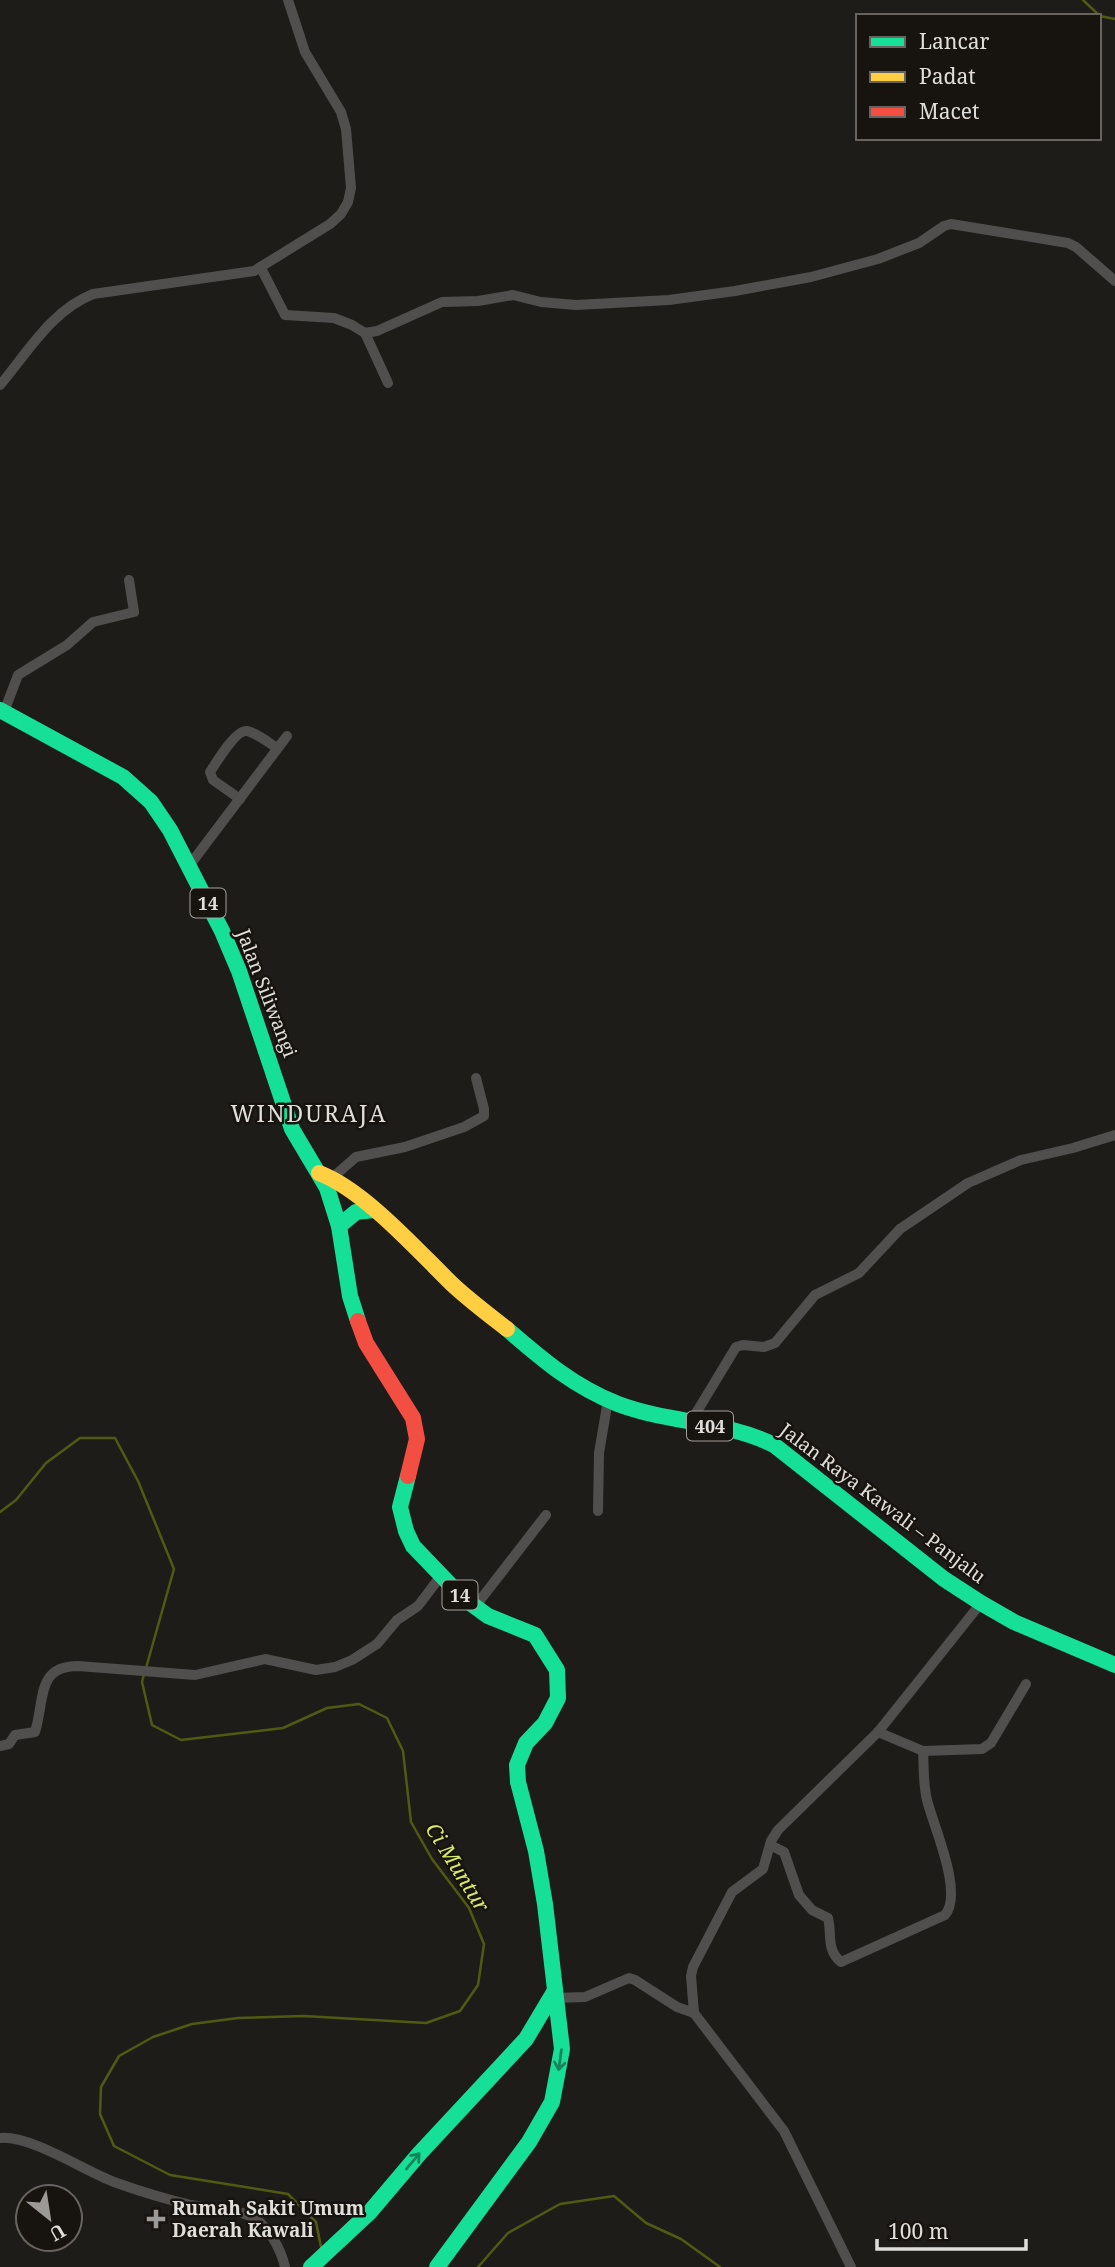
<svg xmlns="http://www.w3.org/2000/svg" width="1115" height="2267" font-family="'Noto Serif',serif">
<style>
.lines{fill:none;stroke-linecap:round;stroke-linejoin:round}
.stream{stroke:#515a13;stroke-width:2.5}
.street{stroke:#514f4d;stroke-width:10}
.fast{stroke:#16e098;stroke-width:16}
.slow{stroke:#ffcf43;stroke-width:16}
.jam{stroke:#f24e42;stroke-width:16}
.oneway{stroke:#16845a}
.poi-dot{fill:#9c9a96;stroke:#17130e;stroke-width:2.5}
.labels{text-anchor:middle;dominant-baseline:central;stroke-width:5;stroke-linejoin:round;paint-order:stroke}
.shield{fill:#17130e;stroke:#a4a19d;stroke-width:2}
.shield-label{font-size:18px;font-weight:bold;fill:#e0deda}
.street-label{font-size:19px;fill:#e0deda;stroke:#17130e}
.poi-label{font-size:19px;font-weight:bold;fill:#e0deda;stroke:#17130e;text-anchor:start}
.water-label{font-size:21px;font-style:italic;fill:#d5e96a;stroke:#17130e}
.quarter-label{font-size:23px;letter-spacing:2px;fill:#e0deda;stroke:#17130e}
</style>
<rect width="100%" height="100%" fill="#1e1c19"/>
<g class="lines">
<!-- stream -->
<g class="stream">
<polyline points="1083,0 1100,16 1115,19"/>
<polyline points="0,1512 16,1500 46,1463 80,1438 115,1438 138,1481 174,1569 146,1668"/>
<polyline points="144,1674 142,1682 152,1725 181,1740 283,1728 327,1708 359,1704 387,1718 403,1751 411,1822 432,1859 469,1908 484,1944 478,1985 460,2011 426,2023 304,2016 238,2018 192,2024 153,2037 119,2056 101,2087 100,2114 114,2146 170,2175 288,2194 316,2222 321,2247"/>
<polyline points="478,2267 508,2233 560,2204 614,2196 646,2223 681,2239 720,2267"/>
</g>
<!-- street -->
<g class="street">
<polyline points="261,268 285,315 334,318 352,325 365,333 377,331 442,302 478,301 513,295 541,302 576,305 669,300 735,291 811,277 878,259 919,243 944,226 951,224 1068,243 1076,247 1115,281"/>
<polyline points="365,333 388,383"/>
<path d="M0 385C28 352 52 310 93 294L254 271 330 224 341 214 348 202 351 188 346 129 341 112 305 52 288 0"/>
<polyline points="4,712 18,675 67,645 93,622 134,612 129,580"/>
<path d="M240 799 213 780 210 772C216 763 236 729 247 731 257 733 269 743 277 748"/>
<polyline points="189,866 287,736"/>
<polyline points="332,1178 356,1157 405,1147 464,1127 484,1116 484,1109 476,1078"/>
<polyline points="690,1423 736,1347 743,1345 764,1347 775,1343 815,1295 859,1273 900,1229 968,1183 1021,1160 1073,1148 1115,1135"/>
<polyline points="598,1511 599,1453 608,1400"/>
<polyline points="474,1608 546,1515"/>
<polyline points="878,1732 923,1751 982,1749 991,1743 1026,1684"/>
<path d="M0 1746 9 1744 15 1735 35 1732C45 1700 36 1666 78 1666L195 1675 265 1659 316 1670 335 1667 352 1660 377 1644 397 1620 418 1606 440 1577"/>
<path d="M770 1845 784 1852 799 1895 812 1910 828 1918C832 1934 826 1950 841 1962L945 1915C964 1893 933 1825 927 1800 923 1784 924 1767 923 1751"/>
<polyline points="555,1998 585,1997 629,1978 635,1980 677,2007 694,2013 691,1976 693,1967 732,1892 763,1869 771,1841 778,1830 878,1732 981,1603"/>
<polyline points="694,2013 784,2131 851,2267"/>
<path d="M0 2138C30 2135 83 2170 114 2182 139 2191 165 2199 191 2205 211 2209 236 2208 254 2218 270 2228 281 2250 285 2267"/>
</g>
<!-- fast -->
<g class="fast">
<polyline points="0,710 123,777 151,802 170,830 222,931 239,971 292,1129 327,1188 339,1226 350,1296 358,1321"/>
<polyline points="339,1226 356,1212 374,1210"/>
<path d="M507 1329C543 1360 573 1386 618 1404 668 1423 726 1421 774 1445L944 1579 981 1603 1014 1622 1115 1665"/>
<polyline points="408,1476 400,1507 406,1531 413,1546 462,1597 488,1616 535,1635 557,1670 558,1698 545,1723 526,1743 517,1765 518,1782 536,1851 545,1904 562,2049 552,2102 529,2142 437,2267"/>
<polyline points="311,2267 369,2213 419,2154 526,2039 554,1992"/>
</g>
<!-- slow -->
<path class="slow" d="M319 1173C364 1190 417 1250 452 1284 469 1300 489 1315 507 1329"/>
<!-- jam -->
<polyline class="jam" points="358,1321 366,1343 413,1418 417,1439 408,1476"/>
</g>
<!-- one-way arrows -->
<defs><path id="oneway-shaft" d="M-6 0H5M1.5-3L5.5 0L1.5 3" fill="none" stroke-width="1.6" stroke-linecap="round" stroke-linejoin="round" transform="scale(1.75)"/></defs>
<g class="oneway">
<use href="#oneway-shaft" transform="translate(560 2060) rotate(98)"/>
<use href="#oneway-shaft" transform="translate(413 2161) rotate(-50)"/>
</g>
<!-- markers -->
<path class="poi-dot" d="M152.5 2208.5h7v7h7v7h-7v7h-7v-7h-7v-7h7z"/>
<g class="labels">
<!-- shield labels -->
<g class="shield">
<rect x="190.5" y="888.5" width="35" height="29" rx="5"/>
<rect x="687" y="1411.5" width="46" height="29" rx="5"/>
<rect x="442.5" y="1580.5" width="35" height="29" rx="5"/>
</g>
<g class="shield-label">
<text x="208" y="903">14</text>
<text x="710" y="1426">404</text>
<text x="460" y="1595">14</text>
</g>
<!-- street labels -->
<g class="street-label">
<text transform="translate(267 993) rotate(69)">Jalan Siliwangi</text>
<text transform="translate(883 1503) rotate(37)">Jalan Raya Kawali – Panjalu</text>
</g>
<!-- poi labels -->
<g class="poi-label">
<text x="172" y="2208">Rumah Sakit Umum<tspan x="172" dy="22">Daerah Kawali</tspan></text>
</g>
<!-- water labels -->
<g class="water-label">
<text transform="translate(458 1867) rotate(58)">Ci Muntur</text>
</g>
<!-- quarter labels -->
<g class="quarter-label">
<text x="309" y="1113">WINDURAJA</text>
</g>
</g>
<!-- legend -->
<rect x="856" y="14" width="245" height="126" fill="#17130e" stroke="#676460" stroke-width="2"/>
<rect x="870" y="37" width="35" height="10" fill="#16e098" stroke="#676460" stroke-width="2"/>
<text x="919" y="49" font-size="21" fill="#e0deda">Lancar</text>
<rect x="870" y="72" width="35" height="10" fill="#ffcf43" stroke="#676460" stroke-width="2"/>
<text x="919" y="84" font-size="21" fill="#e0deda">Padat</text>
<rect x="870" y="107" width="35" height="10" fill="#f24e42" stroke="#676460" stroke-width="2"/>
<text x="919" y="119" font-size="21" fill="#e0deda">Macet</text>
<!-- north arrow -->
<g transform="translate(49 2218) rotate(150)"><circle r="33" fill="#17130e" stroke="#676460" stroke-width="2"/>
<path d="M0-5L12 26L0 18L-12 26Z" fill="#9c9a96"/>
<text y="-10" font-size="19" font-weight="bold" text-anchor="middle" fill="#e0deda">U</text>
</g>
<!-- scale -->
<path d="M877 2239v10h149v-10" fill="none" stroke="#e0deda" stroke-width="3.5"/>
<text x="888" y="2239" font-size="21" fill="#e0deda" stroke="#17130e" stroke-width="5" paint-order="stroke">100 m</text>
</svg>
